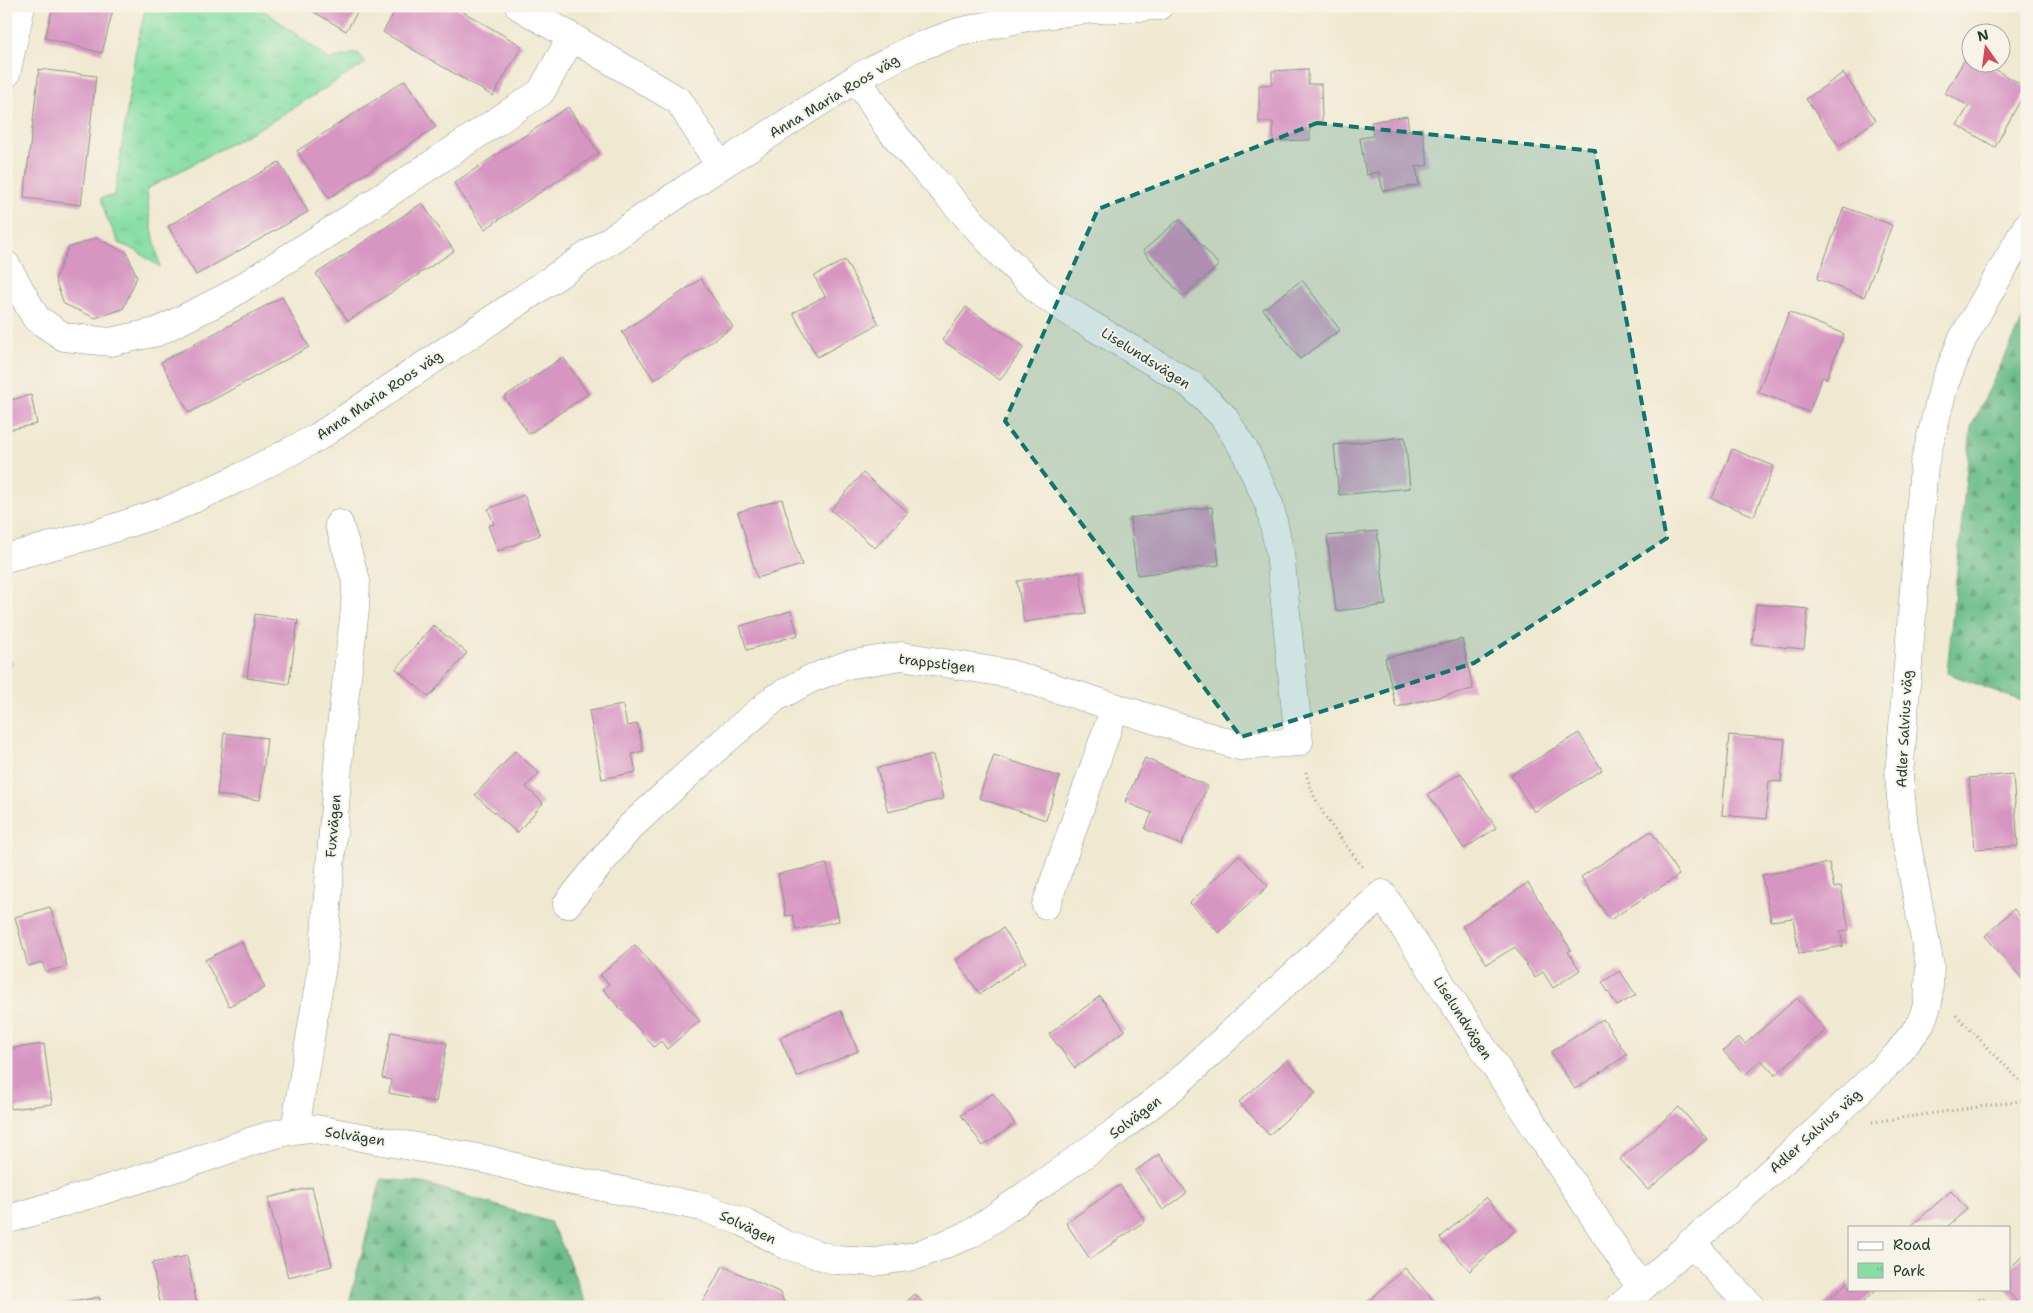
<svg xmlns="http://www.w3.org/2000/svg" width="2033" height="1313" font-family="'Shantell Sans',sans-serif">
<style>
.forest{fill:url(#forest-firs);stroke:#467e5f}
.park{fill:url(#park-tufts);stroke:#538e6c}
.building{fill:#d795c2}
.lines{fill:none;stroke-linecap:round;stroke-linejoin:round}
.minor-casing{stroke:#889382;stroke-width:29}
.path{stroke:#889382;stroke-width:3;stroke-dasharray:1 4;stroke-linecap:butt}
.minor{stroke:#fff;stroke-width:28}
.marked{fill:#0f766e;fill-opacity:0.2;stroke:#0f766e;stroke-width:4;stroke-dasharray:10 6;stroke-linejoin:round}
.labels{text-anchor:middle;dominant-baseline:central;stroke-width:4;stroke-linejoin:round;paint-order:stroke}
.street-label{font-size:14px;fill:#1f3d34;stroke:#f7f3e8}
</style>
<defs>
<pattern id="forest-firs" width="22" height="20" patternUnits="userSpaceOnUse" patternTransform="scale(1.25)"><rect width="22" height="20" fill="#6dbe8a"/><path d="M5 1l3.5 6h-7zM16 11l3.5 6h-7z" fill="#599c72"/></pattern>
<pattern id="park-tufts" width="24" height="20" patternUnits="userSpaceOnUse" patternTransform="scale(1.25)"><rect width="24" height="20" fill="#87dfa4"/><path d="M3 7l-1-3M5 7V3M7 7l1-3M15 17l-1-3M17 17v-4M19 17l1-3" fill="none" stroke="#74c08e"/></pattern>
</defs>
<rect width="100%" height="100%" fill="#f7f3e8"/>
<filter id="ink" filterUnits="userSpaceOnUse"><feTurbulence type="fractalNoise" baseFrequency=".02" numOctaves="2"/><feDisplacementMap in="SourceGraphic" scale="10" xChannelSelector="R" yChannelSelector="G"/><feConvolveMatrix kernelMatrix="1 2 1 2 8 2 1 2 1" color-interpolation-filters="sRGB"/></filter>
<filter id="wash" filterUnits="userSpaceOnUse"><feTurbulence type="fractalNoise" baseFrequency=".0096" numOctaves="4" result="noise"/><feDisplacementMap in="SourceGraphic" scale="20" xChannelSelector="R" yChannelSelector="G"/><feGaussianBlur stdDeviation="1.12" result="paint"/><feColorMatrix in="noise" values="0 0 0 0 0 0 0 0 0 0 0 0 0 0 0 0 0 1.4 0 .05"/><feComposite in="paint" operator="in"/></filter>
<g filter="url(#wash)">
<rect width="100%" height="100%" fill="#f0e9d1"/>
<!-- forest -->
<g class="forest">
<polygon points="2027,311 2027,703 1947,673 1971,427"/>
<polygon points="381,1179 420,1182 550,1222 564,1249 587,1307 348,1307"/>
</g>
<!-- park -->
<polygon class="park" points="146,6 258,6 329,59 358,53 366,63 272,121 147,189 149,214 160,267 135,250 119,243 106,216 101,198 115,195 135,54"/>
<g id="blocks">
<!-- building -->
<g class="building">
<polygon points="53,6 114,6 102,53 45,38"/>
<polygon points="304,6 361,6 346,31"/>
<polygon points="398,6 453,6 522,46 493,96 383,32"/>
<polygon points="1968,54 1970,56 1970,62 1982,62 2027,88 1995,147 1957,125 1969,106 1945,93"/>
<polygon points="39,69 96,76 81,205 24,198"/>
<polygon points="1308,69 1308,84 1321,84 1322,122 1310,122 1310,140 1273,141 1273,122 1259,122 1259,85 1272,85 1272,71"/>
<polygon points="1843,73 1876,120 1839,146 1806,99"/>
<polygon points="405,80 436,127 329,198 297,151"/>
<polygon points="568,107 599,153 485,229 454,183"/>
<polygon points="1407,116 1409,130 1422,128 1428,165 1416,167 1419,185 1383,191 1379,172 1366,175 1360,138 1373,136 1371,122"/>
<polygon points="279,162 308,212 196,275 168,226"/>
<polygon points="422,203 454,251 348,321 316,274"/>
<polygon points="1844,207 1892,225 1864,297 1817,279"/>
<polygon points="1179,219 1219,265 1183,297 1143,251"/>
<polygon points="96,238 127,253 137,277 123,309 95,318 64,304 55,279 68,248"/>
<polygon points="845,260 879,324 817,357 793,313 825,296 814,276"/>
<polygon points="701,279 733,327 654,380 622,332"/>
<polygon points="1302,280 1340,330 1300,359 1263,309"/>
<polygon points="282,297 309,347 189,413 161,362"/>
<polygon points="966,307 1024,347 1000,380 942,340"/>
<polygon points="1789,312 1844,334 1826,379 1822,377 1809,412 1758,392"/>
<polygon points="563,357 588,394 529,434 504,397"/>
<polygon points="31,395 37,424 8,430 6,401"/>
<polygon points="1405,437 1410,488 1339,495 1334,445"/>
<polygon points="1732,449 1774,466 1754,516 1712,499"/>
<polygon points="863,473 908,512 875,548 831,510"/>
<polygon points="524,495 540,535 498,551 488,526 494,524 488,509"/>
<polygon points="782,499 802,565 757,578 738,512"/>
<polygon points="1212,507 1219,565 1137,575 1130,518"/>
<polygon points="1377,531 1386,605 1336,611 1327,536"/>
<polygon points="1080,572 1086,613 1024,622 1017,581"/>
<polygon points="1756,604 1808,609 1804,649 1752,644"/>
<polygon points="791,611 798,635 747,650 740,626"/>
<polygon points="255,614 298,620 289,684 247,678"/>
<polygon points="433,625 467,653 429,697 396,669"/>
<polygon points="1462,639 1473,689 1396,707 1385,658"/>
<polygon points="6,658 13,662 6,675"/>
<polygon points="623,705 627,726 638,724 643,751 632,754 636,772 602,779 589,711"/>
<polygon points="224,733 267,738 260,800 217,795"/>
<polygon points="1579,733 1602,770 1534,812 1511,775"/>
<polygon points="1729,735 1785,739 1781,782 1769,781 1766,819 1722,815"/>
<polygon points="515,751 539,773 526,787 543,803 517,833 475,795"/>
<polygon points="933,755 943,799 888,812 877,768"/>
<polygon points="994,755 1060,777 1046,820 979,798"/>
<polygon points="1145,758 1208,786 1181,845 1145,829 1152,813 1125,802"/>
<polygon points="1461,773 1496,828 1464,849 1428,794"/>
<polygon points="2013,774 2018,846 1975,849 1969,778"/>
<polygon points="1651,831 1679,875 1610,920 1581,877"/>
<polygon points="1239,855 1268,886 1219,933 1190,903"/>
<polygon points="1829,863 1834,888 1841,886 1849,930 1840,931 1843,946 1799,954 1793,918 1771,921 1762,875"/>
<polygon points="827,864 839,921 796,930 793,915 786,916 778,874"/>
<polygon points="1528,883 1571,950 1568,952 1580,970 1553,988 1543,972 1535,978 1515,947 1487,964 1462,926"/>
<polygon points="50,907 67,966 46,972 42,962 28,966 15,917"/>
<polygon points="2014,909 2027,924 2027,984 1985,936"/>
<polygon points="1003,928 1026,962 980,994 956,960"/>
<polygon points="241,941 265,988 229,1006 205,960"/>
<polygon points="635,945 700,1021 667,1049 661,1041 654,1047 603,989 609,984 600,975"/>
<polygon points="1620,971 1636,995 1617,1006 1602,982"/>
<polygon points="1100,996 1125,1030 1075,1068 1049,1034"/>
<polygon points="1797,998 1826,1030 1775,1075 1761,1060 1745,1075 1723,1051 1739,1037 1745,1044"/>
<polygon points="841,1011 858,1051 797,1077 780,1038"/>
<polygon points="1603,1019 1627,1055 1575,1089 1551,1052"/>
<polygon points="391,1032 447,1043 436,1102 389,1093 391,1080 382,1078"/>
<polygon points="44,1044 52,1104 11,1109 6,1071 6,1049"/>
<polygon points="1287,1060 1316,1093 1269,1135 1239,1102"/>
<polygon points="993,1093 1015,1124 983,1146 961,1115"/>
<polygon points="1679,1107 1707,1139 1648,1190 1620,1159"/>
<polygon points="1159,1154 1187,1193 1163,1210 1135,1171"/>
<polygon points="1120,1185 1145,1221 1090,1259 1066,1223"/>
<polygon points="312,1187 332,1266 288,1277 268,1198"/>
<polygon points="1951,1191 1967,1209 1947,1227 1910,1227"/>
<polygon points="1486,1197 1515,1230 1470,1271 1440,1238"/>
<polygon points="2027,1253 2027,1307 2021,1307 2006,1289 2009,1289 2009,1268"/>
<polygon points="187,1256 197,1305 161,1307 152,1263"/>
<polygon points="723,1266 781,1293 785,1307 711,1307 702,1303"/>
<polygon points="1405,1268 1435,1302 1429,1307 1362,1307"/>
<polygon points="1849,1281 1849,1289 1877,1289 1858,1307 1820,1307"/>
<polygon points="915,1294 927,1307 900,1307"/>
<polygon points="99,1297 101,1307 53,1307 53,1306"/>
<polygon points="1982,1297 1990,1307 1971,1307"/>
</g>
</g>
</g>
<g filter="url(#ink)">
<use href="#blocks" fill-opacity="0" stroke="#889382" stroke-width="1"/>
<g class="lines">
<!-- minor casing -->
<g class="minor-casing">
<g id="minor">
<polyline points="519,6 679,101 720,166"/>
<polyline points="6,74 21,6"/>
<polyline points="6,265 36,318 64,337 110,342 157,332 227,297 342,224 541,92 571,38"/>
<polyline points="6,558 96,534 171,509 243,476 318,437 720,166 857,78 912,49 959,32 1027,17 1082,10 1159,6"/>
<polyline points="567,904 630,827 722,743 775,698 810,679 847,665 902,656 1011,674 1193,732 1240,746 1299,742 1280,553 1270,507 1245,451 1223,416 1190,384 1079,318 1040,292 1001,254 916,160 887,126 857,78"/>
<polyline points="1046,905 1115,707"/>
<polyline points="295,1129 323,960 341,728 355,609 356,581 339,524"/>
<path d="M6 1220C68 1201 131 1182 193 1162 231 1150 270 1131 310 1128L489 1160 553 1177 702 1207 743 1222 786 1245 835 1260 875 1262 915 1256 971 1234 1117 1131 1172 1088 1382 894 1641 1288"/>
<polyline points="1691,1242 1751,1307"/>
<polyline points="1620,1307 1822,1126 1896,1056 1920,1025 1928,1003 1930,966 1904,828 1899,776 1924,465 1944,385 1962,340 2027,226"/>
</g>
</g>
<!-- path -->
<g class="path">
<path d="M1306 772C1314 809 1342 839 1364 869"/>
<polyline points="1956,1015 2027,1088"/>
<polyline points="1872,1122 2027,1100"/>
</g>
<!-- minor -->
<use href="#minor" class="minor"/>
</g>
</g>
<!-- marked area -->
<path class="marked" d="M1317 123 1595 151 1667 538 1474 663 1241 737 1005 421 1098 209Z"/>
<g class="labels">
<!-- street labels -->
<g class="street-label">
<text transform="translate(834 96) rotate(-31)">Anna Maria Roos väg</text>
<text transform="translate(1146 358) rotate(32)">Liselundsvägen</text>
<text transform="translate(379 395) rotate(-34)">Anna Maria Roos väg</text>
<text transform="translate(937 663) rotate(7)">trappstigen</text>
<text transform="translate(1904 729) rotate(-87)">Adler Salvius väg</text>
<text transform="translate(333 826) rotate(-85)">Fuxvägen</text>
<text transform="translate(1463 1018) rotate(57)">Liselundvägen</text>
<text transform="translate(1135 1117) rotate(-37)">Solvägen</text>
<text transform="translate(1815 1131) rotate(-42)">Adler Salvius väg</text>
<text transform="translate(355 1136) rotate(9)">Solvägen</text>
<text transform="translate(748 1227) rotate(25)">Solvägen</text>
</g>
</g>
<!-- margin -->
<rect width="2033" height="1313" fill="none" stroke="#f7f3e8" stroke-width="25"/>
<!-- legend -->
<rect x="1848" y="1226" width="162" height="65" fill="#f7f3e8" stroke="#a1aaa0"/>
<rect x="1858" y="1242" width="25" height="8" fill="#ffffff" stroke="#a1aaa0"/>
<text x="1893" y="1250" font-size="15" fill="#1f3d34">Road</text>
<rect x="1858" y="1263" width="25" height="15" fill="url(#park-tufts)" stroke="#a1aaa0"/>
<text x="1893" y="1276" font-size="15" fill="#1f3d34">Park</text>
<!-- north arrow -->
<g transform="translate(1986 48) rotate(346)"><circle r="24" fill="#f7f3e8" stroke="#a1aaa0"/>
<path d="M0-4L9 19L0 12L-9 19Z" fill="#d1495b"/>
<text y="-8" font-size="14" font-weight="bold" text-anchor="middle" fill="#1f3d34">N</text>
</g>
</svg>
